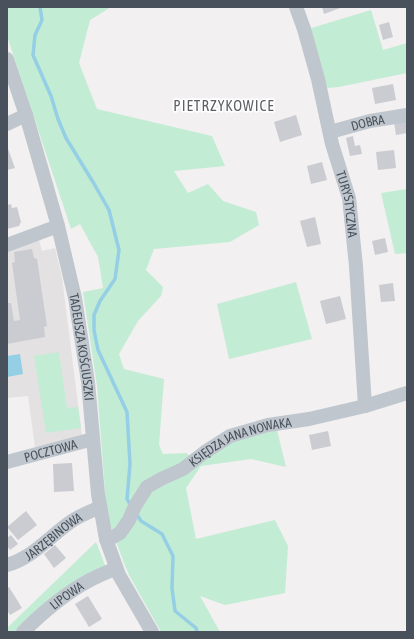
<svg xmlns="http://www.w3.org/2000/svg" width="414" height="639" font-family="'Asap Condensed',sans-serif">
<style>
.education{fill:#e3e1e1}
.green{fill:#c3ecd5}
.water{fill:#94cfe5}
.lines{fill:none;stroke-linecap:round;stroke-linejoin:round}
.stream{stroke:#94cfe5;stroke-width:3.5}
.building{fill:#caccd2}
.minor{stroke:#bfc6cd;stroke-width:14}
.labels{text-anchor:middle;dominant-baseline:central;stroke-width:3.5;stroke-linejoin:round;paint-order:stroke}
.street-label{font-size:13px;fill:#49525c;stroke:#fff}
.quarter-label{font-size:15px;letter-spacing:1px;fill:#5d6064;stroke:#fff}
</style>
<rect width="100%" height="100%" fill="#f2f0f0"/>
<!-- education -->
<polygon class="education" points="38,237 42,251 55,248 62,277 82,436 35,447 28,396 7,398 7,249"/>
<!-- green -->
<g class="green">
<polygon points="7,7 111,7 90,20 79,63 97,109 212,136 225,166 174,171 188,193 208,184 223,201 256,212 259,225 230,242 154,249 146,270 163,287 161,296 138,321 119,354 124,369 164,379 159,445 163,454 186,453 197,462 228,442 277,430 286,467 251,459 201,466 186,488 196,539 275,520 288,546 285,593 225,605 200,596 220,632 161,632 129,575 124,563 110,525 106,504 97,386 83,292 103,288 98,257 80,224 71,229 7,36"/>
<polygon points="371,10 383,50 407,43 407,73 339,87 329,88 323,86 308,29"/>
<polygon points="407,189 407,253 395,254 381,193"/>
<polygon points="296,282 312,339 229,359 217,304"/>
<polygon points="59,352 67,408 78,407 81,428 46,433 34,356"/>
<polygon points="96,542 107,570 21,632 7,632 7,628"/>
</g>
<!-- water -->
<polygon class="water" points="20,354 23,374 7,377 7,356"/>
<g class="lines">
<!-- stream -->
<g class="stream">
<polyline points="40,7 42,20 35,35 33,55 51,96 58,119 66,138 93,182 109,210 119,250 115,279 100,301 94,315 94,330 98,350 127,412 130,464 127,499 131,506"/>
<polyline points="136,513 141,521 162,534 173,556 172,588 175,611 196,628 197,632"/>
</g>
</g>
<!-- building -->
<g class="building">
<polygon points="322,7 343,7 324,14"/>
<polygon points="389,22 393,37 383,40 379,25"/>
<polygon points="393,84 396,100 375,104 372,88"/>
<polygon points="296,115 302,135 280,142 274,122"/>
<polygon points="407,121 407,133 396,135 394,122"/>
<polygon points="353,136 355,146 360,145 362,154 350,156 346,138"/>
<polygon points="7,146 15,168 7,170"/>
<polygon points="394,150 396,168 378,170 376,152"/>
<polygon points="322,162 327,180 311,184 307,166"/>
<polygon points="11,204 12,208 17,207 21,222 19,226 7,229 7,205"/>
<polygon points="315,217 321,244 307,247 300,221"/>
<polygon points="385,238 388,252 375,255 372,241"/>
<polygon points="32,249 34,258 37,259 47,326 44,327 45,337 7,344 7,303 11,303 14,321 20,320 12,263 15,262 14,252"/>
<polygon points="393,283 395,301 381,302 379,285"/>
<polygon points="340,296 346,319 326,324 320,301"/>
<polygon points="328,431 331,446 312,450 309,435"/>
<polygon points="72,463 74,491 54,492 53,464"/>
<polygon points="26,511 37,525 18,540 7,527"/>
<polygon points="11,535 18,544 10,550 7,546 7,538"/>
<polygon points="55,545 66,558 54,568 44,554"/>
<polygon points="9,587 22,608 10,615 7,610 7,588"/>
<polygon points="88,596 102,619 89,627 75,604"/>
</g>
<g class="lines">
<!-- minor -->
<g class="minor">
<path id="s1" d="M296 7 304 29 318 79 332 144 349 198 356 266 365 406"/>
<path id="s2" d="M7 59 26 115 58 226 75 298 88 382 98 494 106 539 119 575 152 632"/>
<polyline points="7,124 26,115"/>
<path id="s3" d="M330 132 370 121 407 115"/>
<polyline points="7,245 58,226"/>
<path id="s4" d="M7 462 93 439"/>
<path id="s5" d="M106 539 113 537 120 533 129 520 135 506 147 487 161 479 183 469 205 452 230 436 268 425 309 419 365 406 407 393"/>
<path id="s6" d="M7 565C32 558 48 538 69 523 78 516 90 512 100 507"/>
<path id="s7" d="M23 632C43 612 66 593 90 580 99 575 108 572 116 568"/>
</g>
</g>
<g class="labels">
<!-- street labels -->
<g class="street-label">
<text stroke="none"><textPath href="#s3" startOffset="39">DOBRA</textPath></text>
<text stroke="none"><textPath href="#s1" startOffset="204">TURYSTYCZNA</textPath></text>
<text stroke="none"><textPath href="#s2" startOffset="298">TADEUSZA KOŚCIUSZKI</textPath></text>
<text stroke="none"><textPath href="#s5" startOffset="174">KSIĘDZA JANA NOWAKA</textPath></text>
<text stroke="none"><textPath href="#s4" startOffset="45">POCZTOWA</textPath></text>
<text stroke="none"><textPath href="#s6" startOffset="55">JARZĘBINOWA</textPath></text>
<text stroke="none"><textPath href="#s7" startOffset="57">LIPOWA</textPath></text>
</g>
<!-- quarter labels -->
<g class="quarter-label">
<text x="224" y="105">PIETRZYKOWICE</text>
</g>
</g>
<!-- border -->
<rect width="414" height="639" fill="none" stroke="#49525c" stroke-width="16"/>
</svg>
